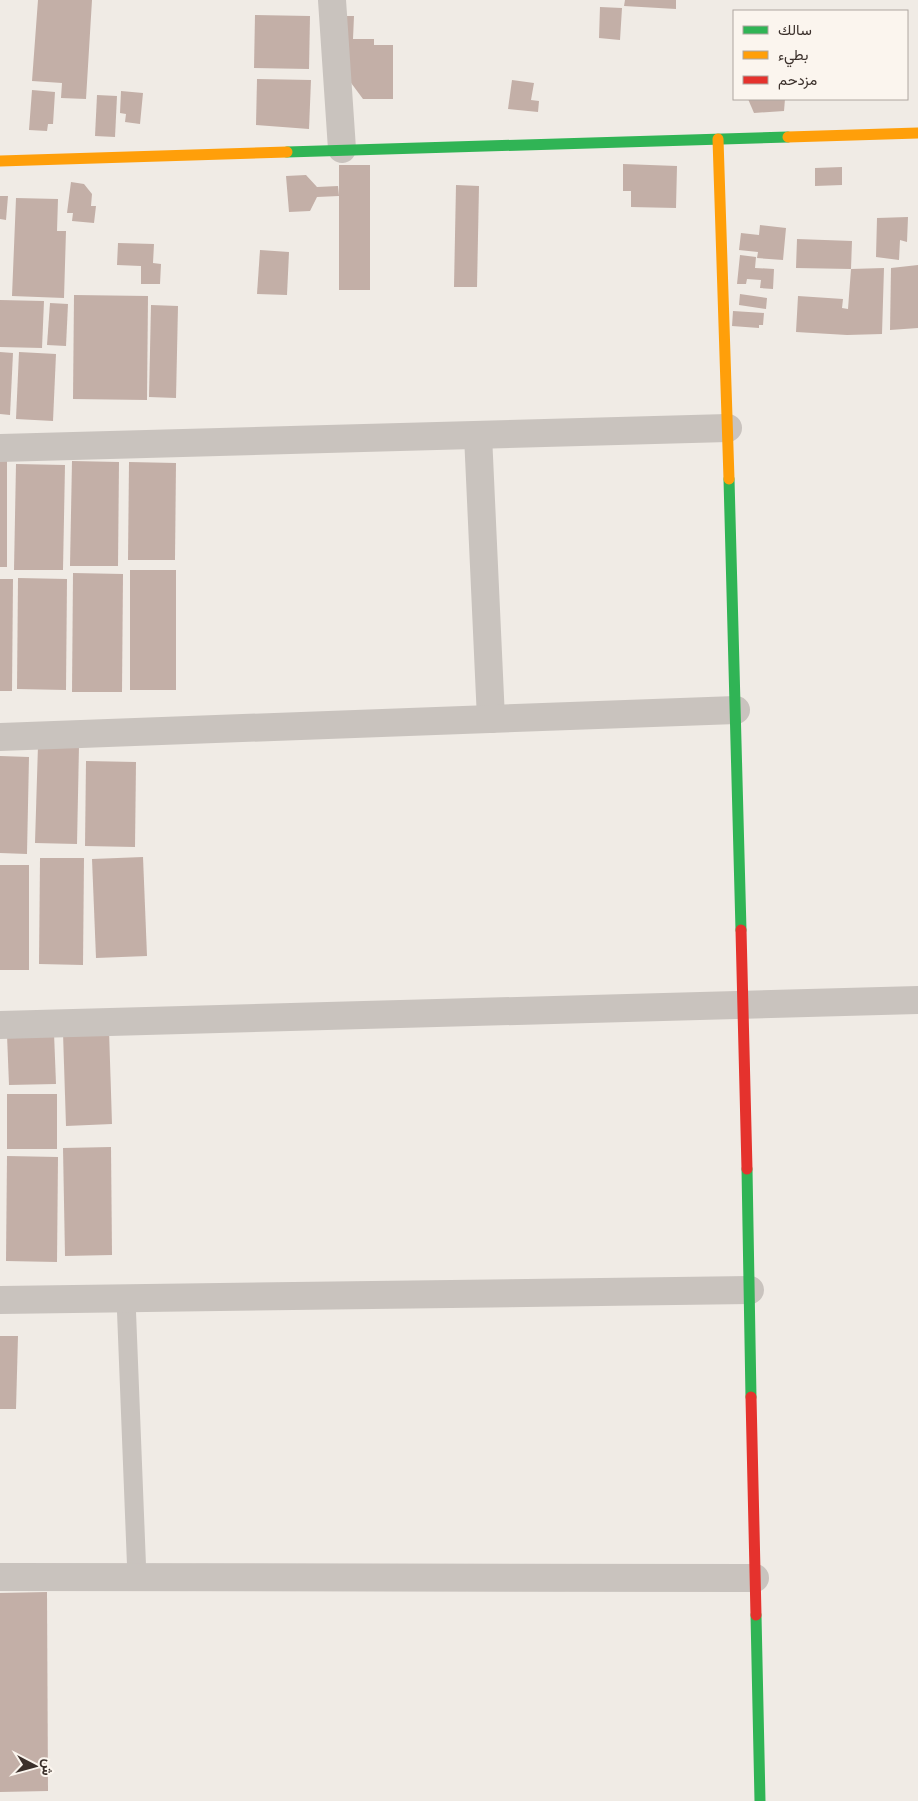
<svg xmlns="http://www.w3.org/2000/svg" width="918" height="1801" font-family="Helvetica,Vazirmatn,sans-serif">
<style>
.building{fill:#c3afa7}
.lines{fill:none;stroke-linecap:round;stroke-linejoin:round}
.lane{stroke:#c9c3be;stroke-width:19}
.street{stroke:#c9c3be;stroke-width:28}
.fast{stroke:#30b455;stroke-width:11}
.slow{stroke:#ff9f0a;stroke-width:11}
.jam{stroke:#e5322d;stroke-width:11}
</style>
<rect width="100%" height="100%" fill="#f0ebe5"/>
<!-- building -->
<g class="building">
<polygon points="38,0 92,0 86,99 61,98 62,83 32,81"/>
<polygon points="625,0 676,0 676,9 624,6"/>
<polygon points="600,7 622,8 620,40 599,38"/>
<polygon points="255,15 310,16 309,69 254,68"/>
<polygon points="341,16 354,16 353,39 374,39 374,45 393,45 393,99 363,99 340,68"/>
<polygon points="257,79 311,80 309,129 256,125"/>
<polygon points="512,80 534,83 531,100 539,101 538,112 508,109"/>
<polygon points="32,90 55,92 53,124 48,124 47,131 29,130"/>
<polygon points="121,91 143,93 140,124 125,122 126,114 120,113"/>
<polygon points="97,95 117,96 115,137 95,136"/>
<polygon points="748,99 785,99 784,111 754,113"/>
<polygon points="623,164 677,166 676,208 631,207 631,191 623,191"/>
<rect x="339" y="165" width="31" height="125"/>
<polygon points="842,167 842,185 815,186 815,168"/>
<polygon points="306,175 317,187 338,186 339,196 317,197 310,211 289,212 286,176"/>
<polygon points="71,182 84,184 92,194 91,206 96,206 94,223 72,221 73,213 67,213"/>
<polygon points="456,185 479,186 477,287 454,287"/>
<polygon points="0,196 8,196 6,220 0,219"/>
<polygon points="16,198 58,199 57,231 66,231 64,298 12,296"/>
<polygon points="908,217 907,242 900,240 899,260 876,257 877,218"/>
<polygon points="760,225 786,228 783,260 757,258 758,252 739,250 741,233 759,235"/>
<polygon points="797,239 852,241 851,269 884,268 882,334 847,335 796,332 798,296 843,299 842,308 848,309 851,269 796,268"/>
<polygon points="118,243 154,244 153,263 161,264 160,284 141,284 141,266 117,265"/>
<polygon points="260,250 289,252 287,295 257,294"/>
<polygon points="740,255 756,257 755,268 774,269 773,289 760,288 761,280 747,279 746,284 737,284"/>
<polygon points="918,265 918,328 890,330 891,268"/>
<polygon points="740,294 767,298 766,309 739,305"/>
<polygon points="74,295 148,296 147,400 73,399"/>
<polygon points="0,300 44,301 42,348 0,347"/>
<polygon points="50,303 68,304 66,346 47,345"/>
<polygon points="151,305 178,306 176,398 149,397"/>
<polygon points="733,311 764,313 763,325 759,325 759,328 732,326"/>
<polygon points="0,352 13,353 10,415 0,414"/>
<polygon points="19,352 56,354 53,421 16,419"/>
<rect x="0" y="460" width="7" height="107"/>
<polygon points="72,461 119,462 118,566 70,566"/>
<polygon points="129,462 176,463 175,560 128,560"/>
<polygon points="16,464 65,465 63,570 14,570"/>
<rect x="130" y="570" width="46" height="120"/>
<polygon points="73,573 123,574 122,692 72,692"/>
<polygon points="18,578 67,579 66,690 17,689"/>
<polygon points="0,579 13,579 12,691 0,691"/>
<polygon points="38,745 79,746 77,844 35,843"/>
<polygon points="0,756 29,757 27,854 0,853"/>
<polygon points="86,761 136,762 135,847 85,846"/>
<polygon points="143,857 147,956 96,958 92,859"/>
<polygon points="40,858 84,858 83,965 39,964"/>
<rect x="0" y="865" width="29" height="105"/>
<polygon points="109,1030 112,1124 66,1126 63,1033"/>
<polygon points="54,1033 56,1084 9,1085 7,1035"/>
<rect x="7" y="1094" width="50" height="55"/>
<polygon points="111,1147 112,1255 65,1256 63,1148"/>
<polygon points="7,1156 58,1157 57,1262 6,1261"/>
<polygon points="0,1336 18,1336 16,1409 0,1409"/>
<polygon points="47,1592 48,1791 0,1792 0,1593"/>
</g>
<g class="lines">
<!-- lane -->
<polyline class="lane" points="126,1299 137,1578"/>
<!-- street -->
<g class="street">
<polyline points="332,0 342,149"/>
<polyline points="478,435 491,719"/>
<polyline points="0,448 728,428"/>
<polyline points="0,737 736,710"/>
<polyline points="0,1025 918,1000"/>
<polyline points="0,1300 750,1290"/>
<polyline points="0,1577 755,1578"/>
</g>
<!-- fast -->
<g class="fast">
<polyline points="287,152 788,137"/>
<polyline points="729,479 741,930"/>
<polyline points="747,1169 751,1397"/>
<polyline points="756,1615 760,1801"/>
</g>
<!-- slow -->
<g class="slow">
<polyline points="788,137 918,133"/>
<polyline points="718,139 729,479"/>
<polyline points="0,161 287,152"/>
</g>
<!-- jam -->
<g class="jam">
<polyline points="741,930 747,1169"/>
<polyline points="751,1397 756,1615"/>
</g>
</g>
<!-- legend -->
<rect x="733" y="10" width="175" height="90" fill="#fbf5ee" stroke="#aea6a0"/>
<rect x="743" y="26" width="25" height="8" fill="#30b455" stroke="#aea6a0"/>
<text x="778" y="35" font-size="15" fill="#3b302b">سالك</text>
<rect x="743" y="51" width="25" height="8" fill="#ff9f0a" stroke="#aea6a0"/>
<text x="778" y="60" font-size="15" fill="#3b302b">بطيء</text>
<rect x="743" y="76" width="25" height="8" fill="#e5322d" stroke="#aea6a0"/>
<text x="778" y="85" font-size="15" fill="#3b302b">مزدحم</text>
<!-- north arrow -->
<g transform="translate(35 1766) rotate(96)" stroke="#fbf5ee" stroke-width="4" paint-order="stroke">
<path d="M0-4L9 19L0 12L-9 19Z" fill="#3b302b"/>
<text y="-8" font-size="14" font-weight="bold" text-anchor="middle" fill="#3b302b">ش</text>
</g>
</svg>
